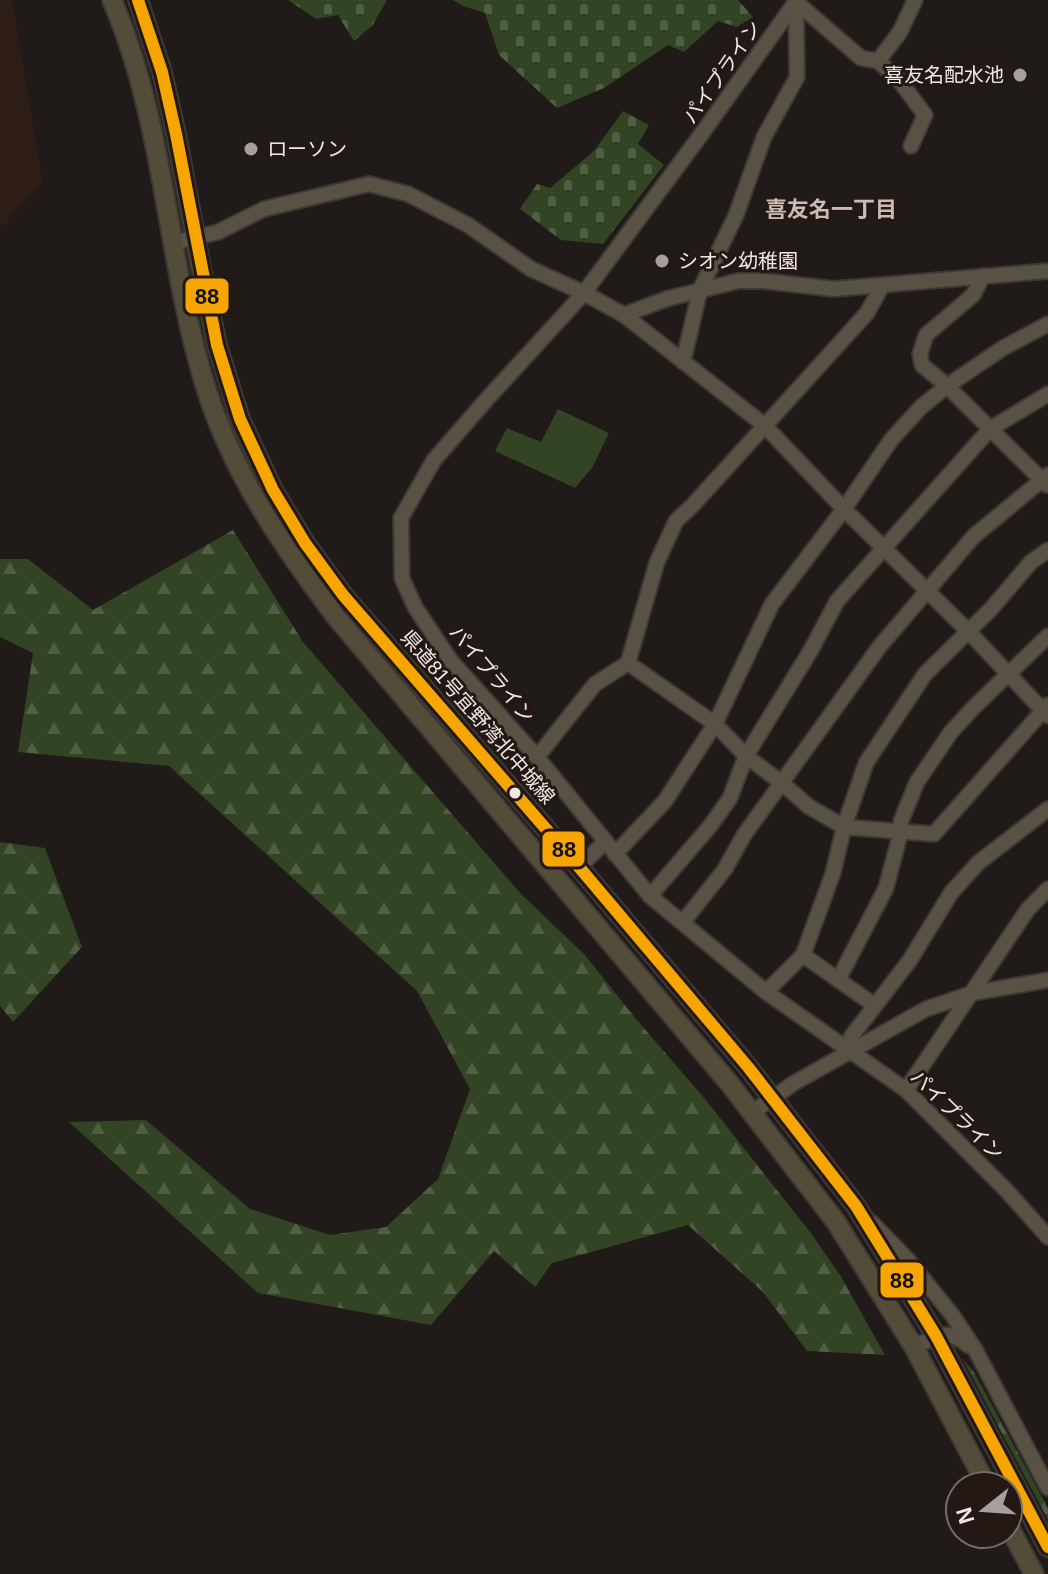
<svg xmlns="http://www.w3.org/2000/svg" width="1048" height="1574" font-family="Arial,'Noto Sans JP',sans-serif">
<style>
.built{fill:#2e1d17}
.green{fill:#324424}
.forest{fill:url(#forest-firs)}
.cemetery{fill:url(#cemetery-stones)}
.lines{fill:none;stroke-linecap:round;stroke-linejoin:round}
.minor-casing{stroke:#3c3835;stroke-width:18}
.major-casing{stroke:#3c3835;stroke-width:22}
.minor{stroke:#585144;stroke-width:14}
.major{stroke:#524c39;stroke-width:18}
.bus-1-casing{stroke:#241814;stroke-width:18}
.bus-1{stroke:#f7a600;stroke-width:12}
.poi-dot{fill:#a79f9d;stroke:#241814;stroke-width:3}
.bus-dot{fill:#f0e7e4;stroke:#241814;stroke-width:3}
.labels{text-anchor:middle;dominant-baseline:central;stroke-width:6;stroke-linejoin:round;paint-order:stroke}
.street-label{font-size:20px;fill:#f0e7e4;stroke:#241814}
.poi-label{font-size:20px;fill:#f0e7e4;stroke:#241814;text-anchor:start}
.neighbourhood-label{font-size:22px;font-weight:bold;fill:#cbbbb5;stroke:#241814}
.line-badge{stroke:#241814;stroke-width:3}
.pale-badge-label{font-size:22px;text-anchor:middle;font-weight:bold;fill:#111}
</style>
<defs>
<pattern id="forest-firs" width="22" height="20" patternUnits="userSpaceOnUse" patternTransform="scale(2)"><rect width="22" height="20" fill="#324424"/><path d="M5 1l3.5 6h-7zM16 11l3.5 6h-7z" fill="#505f44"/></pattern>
<pattern id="cemetery-stones" width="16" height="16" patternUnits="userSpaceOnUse" patternTransform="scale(2)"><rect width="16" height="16" fill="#324424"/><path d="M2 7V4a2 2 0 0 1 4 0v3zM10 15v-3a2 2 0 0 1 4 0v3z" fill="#505f44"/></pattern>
</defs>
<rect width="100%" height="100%" fill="#201a18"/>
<!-- built -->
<polygon class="built" points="0,0 12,0 43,183 0,228"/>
<!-- green -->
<polygon class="green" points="558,409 609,433 592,468 575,488 495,451 507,428 541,442"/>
<!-- forest -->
<g class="forest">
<polygon points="233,530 303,642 521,894 584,954 636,1019 705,1099 810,1232 840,1275 885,1355 807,1351 763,1292 688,1225 552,1263 535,1287 494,1251 431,1325 258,1293 69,1122 146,1120 250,1209 330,1235 386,1227 438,1179 470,1089 417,991 169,766 18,752 33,653 0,637 0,559 28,559 93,610"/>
<polygon points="0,842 45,848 82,947 13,1022 0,1006"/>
<polygon points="962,1358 974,1372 1048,1508 1048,1520"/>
</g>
<!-- cemetery -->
<g class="cemetery">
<polygon points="288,0 387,0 372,26 354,41 338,15 316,19"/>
<polygon points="453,0 738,0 753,17 737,27 718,21 684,52 668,45 604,88 557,108 499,55 485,13 463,6"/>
<polygon points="623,111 649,125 638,144 664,165 603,244 561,240 520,209 537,184 550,188 594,151"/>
</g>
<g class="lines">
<!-- minor casing -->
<g class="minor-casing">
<g id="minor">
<polyline points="797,0 703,132 584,293 487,399 434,460 401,518 402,578 415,607 451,661 537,757 650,896 766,992 906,1090 1007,1191 1048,1237"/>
<polyline points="796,2 861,58 878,61 900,32 915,0"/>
<polyline points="878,61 899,80 925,115 911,146"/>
<polyline points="173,243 218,232 264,209 369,184 408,194 468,225 531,269 584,293 624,315 764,425 844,509 968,631 1048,716"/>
<polyline points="983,276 973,295 926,335 920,354 922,365 947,386 1047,485"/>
<polyline points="624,315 666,299 738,281 764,281 834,289 1048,271"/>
<polyline points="683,362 700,290 736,215 764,137 797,77 796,2"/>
<polyline points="628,663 715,724 746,756 782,783 808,806 844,827 934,834 1048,705"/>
<polyline points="537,757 595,684 628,663 657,562 676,521 693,505 867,313 882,286"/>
<polyline points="615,854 665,801 715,724 772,604 844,509 891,440 921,407 947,386 1003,348 1048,324"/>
<polyline points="579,867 605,842"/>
<polyline points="650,896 711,825 730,798 746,756 811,650 837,601 990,429 1048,394"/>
<polyline points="683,922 725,869 744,835 880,646 974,536 1048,475"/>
<polyline points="803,955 874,1005"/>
<polyline points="838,980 886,888 901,831 901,821 917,782 951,732 974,707 1048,636"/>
<polyline points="766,992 803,955 833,873 844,827 866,763 925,674 991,609 1031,562 1048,550"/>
<polyline points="850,1050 851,1037 910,960 951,893 978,863 1048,809"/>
<polyline points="906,1090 1028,909 1048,889"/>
<polyline points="753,1112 794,1083 926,1009 973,993 1048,980"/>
<polyline points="872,1223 909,1261 953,1316 976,1351 1048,1488"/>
<path d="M914 1347C937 1336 947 1327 969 1346"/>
</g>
</g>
<!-- major casing -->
<g class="major-casing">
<g id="major">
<path d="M112 0C166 126 166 260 206 388 232 473 284 548 337 618L729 1083 836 1222 914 1347 987 1486"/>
<polyline points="138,0 162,72 176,134 202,273 217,345 240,419 273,490 305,543 343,595 579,867 748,1067 856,1206 936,1336 1048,1547"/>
<polyline points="1008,1525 1034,1574"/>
</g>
</g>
<!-- minor -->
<use href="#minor" class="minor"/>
<!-- major -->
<use href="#major" class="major"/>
<!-- bus-1 casing -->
<g class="bus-1-casing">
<polyline id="bus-1" points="138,0 162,72 176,134 217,345 240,419 273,490 305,543 343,595 579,867 748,1067 856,1206 936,1336 1048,1547"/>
</g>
<!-- bus-1 -->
<use href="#bus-1" class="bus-1"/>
</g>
<!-- markers -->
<g class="poi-dot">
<circle cx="1020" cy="75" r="8"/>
<circle cx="251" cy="149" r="8"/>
<circle cx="662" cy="261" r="8"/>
</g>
<circle class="bus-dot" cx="515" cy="793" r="7"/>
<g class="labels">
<!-- street labels -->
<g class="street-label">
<text transform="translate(722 72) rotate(-55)">パイプライン</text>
<text transform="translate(492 674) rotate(50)">パイプライン</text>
<text transform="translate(478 717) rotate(49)">県道81号宜野湾北中城線</text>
<text transform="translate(957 1115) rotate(44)">パイプライン</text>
</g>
<!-- poi labels -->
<g class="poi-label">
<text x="1004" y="75" text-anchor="end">喜友名配水池</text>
<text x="267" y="149">ローソン</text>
<text x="678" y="261">シオン幼稚園</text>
</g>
<!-- neighbourhood labels -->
<g class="neighbourhood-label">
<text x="831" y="209">喜友名一丁目</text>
</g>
</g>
<g class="line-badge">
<rect x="184" y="277" width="46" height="38" rx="8" fill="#f7a600"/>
<rect x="541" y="830" width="45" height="38" rx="8" fill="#f7a600"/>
<rect x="879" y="1261" width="46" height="38" rx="8" fill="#f7a600"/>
</g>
<g class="pale-badge-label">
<text x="207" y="304">88</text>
<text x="564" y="857">88</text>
<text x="902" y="1288">88</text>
</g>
<!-- north arrow -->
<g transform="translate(984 1510) rotate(253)"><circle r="38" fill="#241814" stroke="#766b67" stroke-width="2"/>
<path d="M0-6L14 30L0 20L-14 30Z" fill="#a79f9d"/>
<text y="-12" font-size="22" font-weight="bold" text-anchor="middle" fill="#f0e7e4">N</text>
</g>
</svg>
